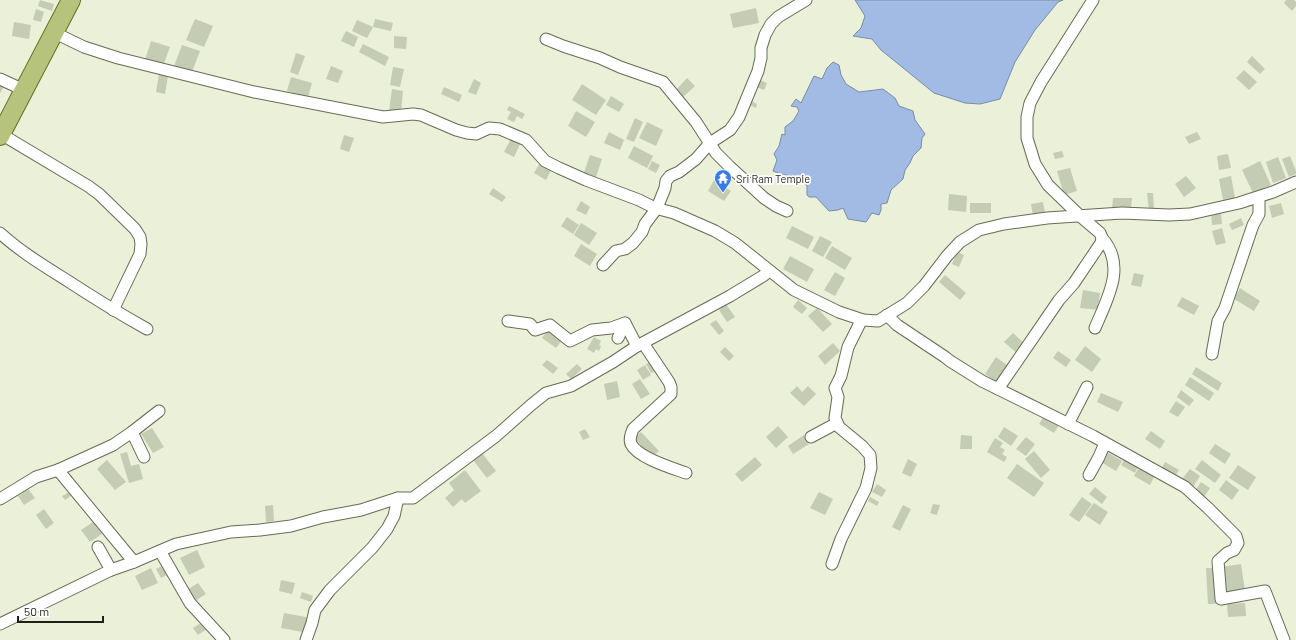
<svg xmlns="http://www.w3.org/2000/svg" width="1296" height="640" font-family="Barlow,sans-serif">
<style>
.water{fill:#a2bbe5;stroke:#7a8ca7}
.building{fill:#c5ccb4}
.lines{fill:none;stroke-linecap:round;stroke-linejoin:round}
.street-casing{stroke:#656c56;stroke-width:13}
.primary-casing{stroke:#607021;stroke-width:20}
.street{stroke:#fff;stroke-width:11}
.primary{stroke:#b5c37d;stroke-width:18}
.labels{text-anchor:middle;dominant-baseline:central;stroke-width:3.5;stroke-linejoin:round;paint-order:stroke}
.poi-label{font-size:11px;fill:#1e2017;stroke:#fff;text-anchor:start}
</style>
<rect width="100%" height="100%" fill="#eaf1d8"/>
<!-- water -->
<g class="water">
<polygon points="855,0 1063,0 1058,2 1035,30 1015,62 1000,99 980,104 965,103 934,93 881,50 872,39 853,36 861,28 865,16"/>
<path d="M833 62 839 65 841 75 846 84 859 92 883 89 895 98 899 106 913 111 915 120 925 134 922 138 921 148 913 156 910 163 905 170 903 179 891 190 887 203 881 204V210L879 215 872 213 866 222 848 219 843 208 838 210 829 211 816 197H809L807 195V186C803 182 798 178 793 177 785 174 782 175 773 171L777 160 774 154 779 146 782 134 785 135V127L793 121 799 111 797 107 791 106 796 99 801 103 814 76 822 79 827 68Z"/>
</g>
<!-- building -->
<g class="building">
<polygon points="40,0 54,4 52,11 38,6"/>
<polygon points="1286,0 1294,0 1296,2 1296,6 1292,11 1284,3"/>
<polygon points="756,8 759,23 733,28 730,14"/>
<polygon points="36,9 44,12 41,22 33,20"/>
<polygon points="195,19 213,26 204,47 186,40"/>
<polygon points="375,19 393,23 391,31 373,27"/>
<polygon points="357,20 373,27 367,38 352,31"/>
<polygon points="14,22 31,25 29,39 12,36"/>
<polygon points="346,31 358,37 354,47 341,41"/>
<polygon points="394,36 407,37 406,49 394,48"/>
<polygon points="151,41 170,47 163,66 145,60"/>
<polygon points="363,44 389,57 385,66 359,52"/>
<polygon points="182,45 200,51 192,72 174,66"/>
<polygon points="296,53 305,56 298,75 290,72"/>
<polygon points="1252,56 1265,69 1260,74 1247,62"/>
<polygon points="331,66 343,71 338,83 326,79"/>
<polygon points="393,67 404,69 400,87 390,85"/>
<polygon points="1244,70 1257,82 1249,90 1236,78"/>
<polygon points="159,74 168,76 165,94 156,92"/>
<polygon points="291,77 312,83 308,97 287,91"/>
<polygon points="687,78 695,86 683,97 676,90"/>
<polygon points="474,79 481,83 476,95 468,92"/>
<polygon points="757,79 767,83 764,90 754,86"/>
<polygon points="0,82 5,85 0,93"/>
<polygon points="582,84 606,100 596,115 572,100"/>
<polygon points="444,87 462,95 459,102 441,94"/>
<polygon points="392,89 403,91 401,112 389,111"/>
<polygon points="611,96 624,104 619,112 606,105"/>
<polygon points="747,99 757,104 756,108 745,103"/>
<polygon points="509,106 525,114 522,119 517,116 514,122 507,119 511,112 507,110"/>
<polygon points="576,111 595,122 586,137 568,126"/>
<polygon points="635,118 643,122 634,142 626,139"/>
<polygon points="647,122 663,130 656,146 639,138"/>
<polygon points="609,132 624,140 620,150 604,143"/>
<polygon points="1197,132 1201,139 1189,144 1185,137"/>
<polygon points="344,135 354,138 349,152 340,149"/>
<polygon points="512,137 521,142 514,157 504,152"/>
<polygon points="634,146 653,156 647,168 628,158"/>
<polygon points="1062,151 1064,157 1055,159 1053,153"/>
<polygon points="1228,154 1231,168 1219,170 1217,156"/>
<polygon points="590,155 602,159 595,180 583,175"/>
<polygon points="1290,156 1296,171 1296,174 1289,177 1282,159"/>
<polygon points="1278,157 1286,178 1273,183 1266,162"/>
<polygon points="652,161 660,165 656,173 648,169"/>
<polygon points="1260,161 1271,185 1253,193 1242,170"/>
<polygon points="540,163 551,170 546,180 534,173"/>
<polygon points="1070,168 1077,191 1064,195 1057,171"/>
<polygon points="1186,176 1196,188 1184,197 1175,184"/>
<polygon points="1231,176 1235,198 1223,200 1219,179"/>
<polygon points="714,180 731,191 724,201 708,191"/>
<polygon points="493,188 506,197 502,202 489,194"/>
<polygon points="1147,193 1153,193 1154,210 1149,211"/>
<polygon points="949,194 967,196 966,212 948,210"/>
<polygon points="1113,198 1132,198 1131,209 1112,209"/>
<polygon points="581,201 590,207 586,215 576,210"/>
<polygon points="1043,202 1045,214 1033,216 1031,204"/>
<rect x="970" y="203" width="21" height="10"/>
<polygon points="1281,203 1284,214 1272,218 1269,206"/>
<polygon points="1221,213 1222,224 1212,225 1211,214"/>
<polygon points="567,217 579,225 573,234 561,226"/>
<polygon points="1241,218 1244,225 1232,230 1229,224"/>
<polygon points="581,223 597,233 589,245 574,235"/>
<polygon points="792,226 814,237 808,249 786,238"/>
<polygon points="1222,228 1226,243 1216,245 1212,231"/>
<polygon points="820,236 832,242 823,257 812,251"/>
<polygon points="581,244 597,254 590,266 574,256"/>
<polygon points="832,246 852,258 845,270 825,258"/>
<polygon points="957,252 964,255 959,267 952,264"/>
<polygon points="790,256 814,269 807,282 783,269"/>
<polygon points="835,272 845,278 835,296 824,290"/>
<polygon points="1134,273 1144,275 1141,287 1131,285"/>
<polygon points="945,275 966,293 960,300 939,282"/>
<polygon points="1240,288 1260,301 1254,311 1234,299"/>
<polygon points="1083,290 1100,293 1098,310 1080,308"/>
<polygon points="1182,297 1199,306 1194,315 1177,306"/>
<polygon points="798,300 807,308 802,314 793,307"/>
<polygon points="726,304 735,317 727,322 719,310"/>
<polygon points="817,308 832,324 823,332 808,316"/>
<polygon points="716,320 724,331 719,335 710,324"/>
<polygon points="548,330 562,340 556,348 542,338"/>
<polygon points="1013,333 1032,350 1024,359 1004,342"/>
<polygon points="594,337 601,341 599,345 601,346 599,351 596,349 594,353 587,349"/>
<polygon points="833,343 840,351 825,365 818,356"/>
<polygon points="1085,346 1101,359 1092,372 1075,360"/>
<polygon points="725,347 734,356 729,361 720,352"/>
<polygon points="1058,351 1071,360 1066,367 1053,358"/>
<polygon points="996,357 1015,371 1004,387 985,374"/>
<polygon points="547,360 558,368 553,374 542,365"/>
<polygon points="654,360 659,370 651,373 646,364"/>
<polygon points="577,364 582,369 571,379 566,374"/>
<polygon points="645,365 651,375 643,380 637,370"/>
<polygon points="1196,367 1222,383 1218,391 1192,374"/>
<polygon points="1190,377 1214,393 1209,401 1185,385"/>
<polygon points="640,379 650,394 641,399 632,384"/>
<polygon points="617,381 620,397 607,400 604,384"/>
<polygon points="797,386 802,392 808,386 816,394 804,406 790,393"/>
<polygon points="1181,390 1194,400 1189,406 1177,397"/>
<polygon points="1101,393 1123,402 1118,412 1097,402"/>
<polygon points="1176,401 1185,407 1178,417 1169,412"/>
<polygon points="1044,416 1059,425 1054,433 1039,424"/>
<polygon points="778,426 788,437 776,448 766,437"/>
<polygon points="1004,427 1018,436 1011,446 998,437"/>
<polygon points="152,428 164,447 153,453 141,434"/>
<polygon points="585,429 590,437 583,440 579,432"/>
<polygon points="1151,431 1165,441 1160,449 1145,439"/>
<polygon points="641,432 659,451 652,457 634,438"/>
<polygon points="804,435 809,444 793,454 788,446"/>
<polygon points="961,435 972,436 972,449 960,449"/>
<polygon points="1026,437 1035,444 1026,456 1016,449"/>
<polygon points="995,438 1003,443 1000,447 1005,450 1002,454 1007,457 1004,462 987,452"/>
<polygon points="1215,444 1231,454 1225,464 1209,453"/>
<polygon points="1034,451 1050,470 1041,478 1025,459"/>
<polygon points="1105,451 1122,461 1116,471 1099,461"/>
<polygon points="127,452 131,466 139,464 143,479 129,483 120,454"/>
<polygon points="482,453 496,471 487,478 473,460"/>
<polygon points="755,457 762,465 742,482 735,474"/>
<polygon points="1126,457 1139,465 1135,473 1121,465"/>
<polygon points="908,459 917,464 911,477 902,473"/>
<polygon points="107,460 126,482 115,490 97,469"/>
<polygon points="1202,460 1221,475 1215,483 1195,469"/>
<polygon points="1165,462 1179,470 1175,477 1161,470"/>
<polygon points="1017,464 1044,483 1034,497 1007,478"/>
<polygon points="1238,465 1256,477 1248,490 1229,478"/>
<polygon points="1140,466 1155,475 1150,485 1134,476"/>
<polygon points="1190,469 1200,476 1193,487 1182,479"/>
<polygon points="465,470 481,491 465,503 462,499 453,507 445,498 454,490 449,483"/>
<polygon points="1226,480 1239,490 1232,500 1219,490"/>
<polygon points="1201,482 1210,488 1204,497 1195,491"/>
<polygon points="877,484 886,490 882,497 872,492"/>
<polygon points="1095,487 1107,497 1102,504 1089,494"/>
<polygon points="28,489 35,498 24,505 18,496"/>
<polygon points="69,492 71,496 65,500 62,496"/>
<polygon points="819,492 833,499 825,515 810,508"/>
<polygon points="870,497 879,502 877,506 868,501"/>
<polygon points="1082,497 1092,504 1079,522 1069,515"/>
<polygon points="1094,503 1108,512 1100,525 1085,515"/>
<polygon points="933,504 940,505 937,515 930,513"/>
<polygon points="273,505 274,521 266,522 265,506"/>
<polygon points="903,505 911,509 900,531 892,527"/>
<polygon points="44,509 54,523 46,529 36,515"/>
<polygon points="93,522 102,534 90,542 81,530"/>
<polygon points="197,550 205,567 189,575 180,558"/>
<polygon points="166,564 171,573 161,578 156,569"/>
<polygon points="1241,564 1245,591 1225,594 1221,567"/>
<polygon points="151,568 158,583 142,590 135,576"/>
<polygon points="1206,568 1218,568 1220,604 1208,604"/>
<polygon points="281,580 295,583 292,594 279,591"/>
<polygon points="198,583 206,594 195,601 187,590"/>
<polygon points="302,592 313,596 311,602 300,598"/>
<polygon points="1245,603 1246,616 1228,617 1227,604"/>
<polygon points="284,613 311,618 308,633 281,628"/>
<polygon points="202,622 207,629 198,635 193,628"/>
</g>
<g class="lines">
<!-- street casing -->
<g class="street-casing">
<g id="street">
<polyline points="55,33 84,47 118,58 254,92 383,117 413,114 421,115 456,130 467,133 476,134 489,128 500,129 526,140 545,161 559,168 586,180 639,200 655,208 674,213 715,231 735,243 794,290 839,312 863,320 878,321 907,303 924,286 947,256 960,242 979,230 1004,224 1047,218 1122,213 1169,215 1190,214 1239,203 1273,192 1296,182"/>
<polyline points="546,39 563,46 600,58 620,67 663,82 696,122 716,153 729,166 764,198 776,206 787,211"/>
<polyline points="0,79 24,90"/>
<polyline points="1,134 88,186 99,194 135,229 140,237 141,244 140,254 113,310"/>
<path d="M0 233C21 252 44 266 68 281 94 298 120 314 147 329"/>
<polyline points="603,265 616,251 625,249 633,243 642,232 645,224 657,208 665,188 666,181 670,176 679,172 696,159 710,143 730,130 739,117 758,71 761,58 761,48 765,35 771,24 778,17 806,0"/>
<polyline points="887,315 897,325 945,357 950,361 982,381 1093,436 1185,487 1208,508 1236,536 1238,543 1234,550 1227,553 1218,561 1221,599 1265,591 1284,640"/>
<polyline points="508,321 530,324 535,330 550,325 570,341 592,330 611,328 625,323 637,346"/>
<path d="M1095 328C1107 299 1127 266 1102 238"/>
<polyline points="618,338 625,323"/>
<path d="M643 343 669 382 671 387V394L633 429C631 434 629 439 631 444 638 458 672 468 686 473"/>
<polyline points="1212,354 1218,321 1225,308 1253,225 1259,214 1259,197"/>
<polyline points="998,389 1059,300 1074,283 1101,243 1102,238 1100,233 1080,216 1048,185 1035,164 1027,138 1027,117 1030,103 1041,82 1093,0"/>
<polyline points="1068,424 1087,387"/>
<polyline points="132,432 144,457"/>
<polyline points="811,437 837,423"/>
<polyline points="58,470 134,562"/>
<polyline points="1089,475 1099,457 1105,443"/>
<polyline points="0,499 36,477 58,470 113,445 132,432 159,411"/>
<polyline points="98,547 111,570"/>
<polyline points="160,551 190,603 224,640"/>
<polyline points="832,564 841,539 866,488 871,468 870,455 862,446 839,427 835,418 838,397 835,388 841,376 848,347 861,321 863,320"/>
<polyline points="0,624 111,570 134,562 176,544 231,532 260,530 291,526 323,517 361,510 398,498 413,498 496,436 531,405 546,393 571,386 613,362 637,346 730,296 763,276 769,271"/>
<polyline points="306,640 312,623 315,610 330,590 372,548 387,529 394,516 398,498"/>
</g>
</g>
<!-- primary casing -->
<g class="primary-casing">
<polyline id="primary" points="0,136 71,0"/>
</g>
<!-- street -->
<use href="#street" class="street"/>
<!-- primary -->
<use href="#primary" class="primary"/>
</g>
<!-- icons -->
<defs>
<g id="temple-pin" transform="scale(0.9)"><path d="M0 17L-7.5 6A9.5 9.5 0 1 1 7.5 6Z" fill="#387ae8" stroke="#fff"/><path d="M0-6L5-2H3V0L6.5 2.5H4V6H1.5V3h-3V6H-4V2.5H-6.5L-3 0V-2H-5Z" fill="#fff"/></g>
</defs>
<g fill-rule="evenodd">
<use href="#temple-pin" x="723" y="178"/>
</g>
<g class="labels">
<!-- poi labels -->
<g class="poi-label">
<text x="736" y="178">Sri Ram Temple</text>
</g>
</g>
<!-- scale -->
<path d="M18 616v6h85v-6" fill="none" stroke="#1e2017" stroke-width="2"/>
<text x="24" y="616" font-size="12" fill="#1e2017" stroke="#ffffff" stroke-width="3" paint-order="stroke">50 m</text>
</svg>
